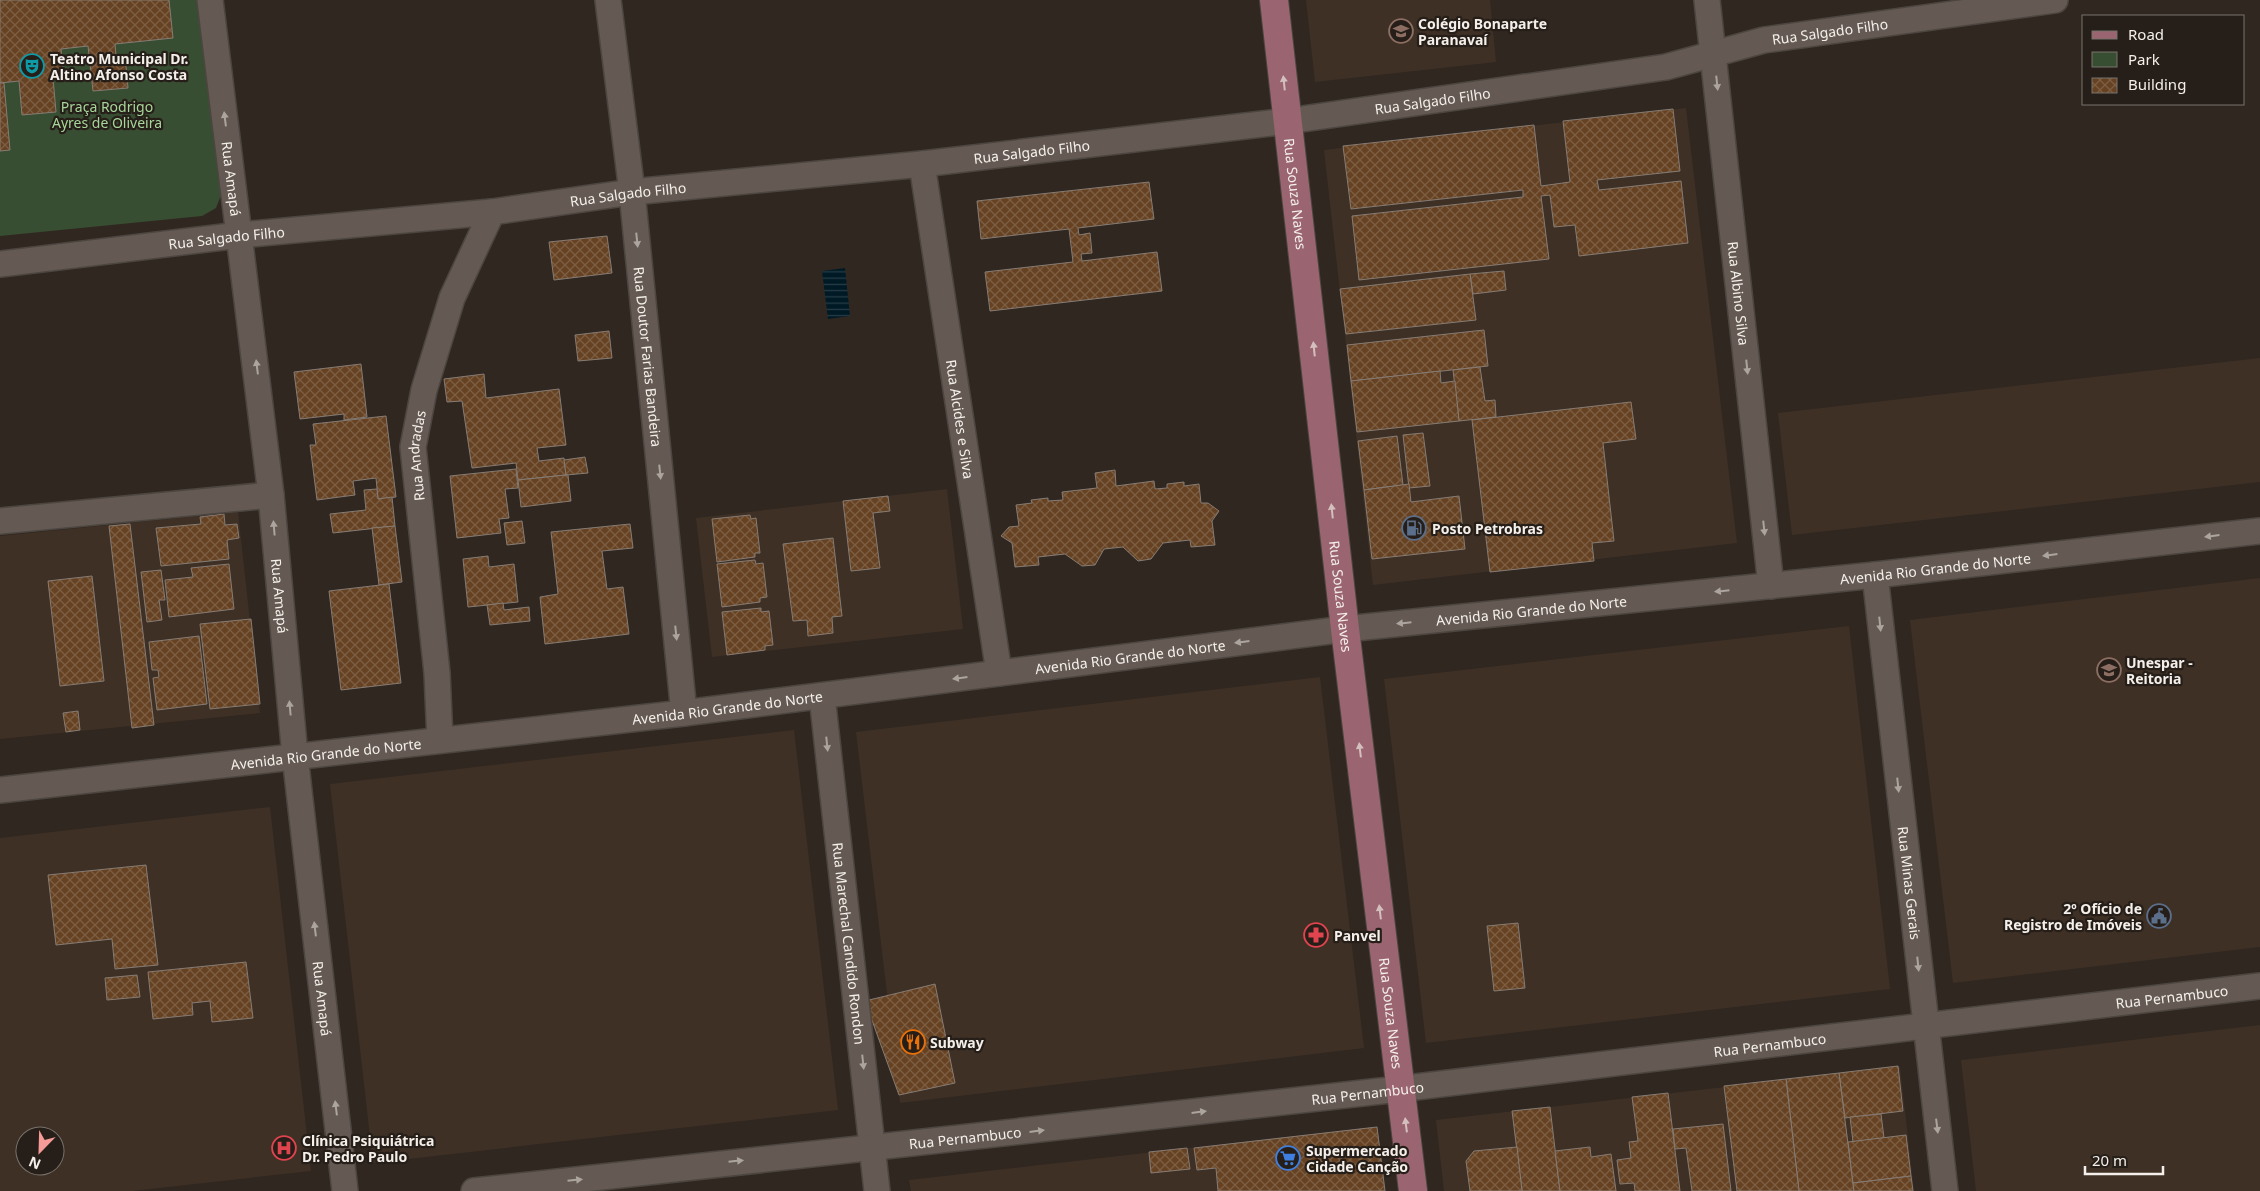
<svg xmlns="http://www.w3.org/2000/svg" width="2260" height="1191" font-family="'Noto Sans',sans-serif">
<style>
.built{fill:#3e3025;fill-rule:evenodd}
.park{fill:#384e32}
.water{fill:url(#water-rules)}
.building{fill:url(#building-cross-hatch);stroke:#867c74}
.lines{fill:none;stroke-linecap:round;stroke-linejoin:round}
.minor-casing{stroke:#4d4640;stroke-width:28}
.major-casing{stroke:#4d4640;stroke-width:30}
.minor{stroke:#645a53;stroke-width:25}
.major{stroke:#9a6570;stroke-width:28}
.oneway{fill:#d4bfbf}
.oneway2{fill:#aca49e}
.labels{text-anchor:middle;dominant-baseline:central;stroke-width:4.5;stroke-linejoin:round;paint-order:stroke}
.poi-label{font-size:14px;font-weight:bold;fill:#f4efea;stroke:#261e18;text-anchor:start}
.street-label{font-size:14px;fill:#f4efea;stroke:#261e18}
.park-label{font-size:14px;fill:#a6d699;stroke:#261e18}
</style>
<defs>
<pattern id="water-rules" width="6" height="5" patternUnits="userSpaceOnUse" patternTransform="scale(1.25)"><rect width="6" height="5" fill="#001a25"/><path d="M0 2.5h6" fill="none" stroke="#263c45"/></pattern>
<pattern id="building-cross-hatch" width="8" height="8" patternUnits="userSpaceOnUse" patternTransform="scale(1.25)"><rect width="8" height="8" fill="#664223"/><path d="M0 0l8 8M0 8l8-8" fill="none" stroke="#7c5e43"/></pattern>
</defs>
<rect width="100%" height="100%" fill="#302721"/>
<!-- built -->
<g class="built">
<polygon points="1306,0 1490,0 1496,62 1315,82"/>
<polygon points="1686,108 1737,543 1373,585 1324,150"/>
<polygon points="2260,358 2260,482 1792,535 1778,413"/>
<polygon points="947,489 963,629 712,657 696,518"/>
<polygon points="238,512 260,713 0,739 0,536"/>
<polygon points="2260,578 2260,947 1953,983 1910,620"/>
<polygon points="1849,626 1890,989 1426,1043 1384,679"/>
<polygon points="1320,677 1364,1048 900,1103 856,732"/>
<polygon points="794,730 838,1110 373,1163 330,784"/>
<path d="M270 807 311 1171 132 1191H0V838ZM25 1136H55V1166H25Z"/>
<polygon points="2260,1025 2260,1191 1976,1191 1961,1060"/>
<polygon points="1900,1067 1914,1191 1444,1191 1436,1120"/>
<polygon points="1373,1127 1381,1191 911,1191 909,1180"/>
</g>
<!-- park -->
<polygon class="park" points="0,0 203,0 222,185 221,195 216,208 202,216 0,236"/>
<!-- water -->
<polygon class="water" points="845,268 850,316 828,319 822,271"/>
<!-- building -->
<g class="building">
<polygon points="0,0 169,0 173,38 115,44 116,56 125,55 128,88 93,91 88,46 61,49 64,77 53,78 56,112 22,115 19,81 0,83"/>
<polygon points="0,83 4,83 10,150 0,151"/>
<polygon points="1673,109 1680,171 1597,180 1599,190 1681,181 1688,243 1579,256 1575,225 1554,227 1550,195 1541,196 1549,259 1359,280 1352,216 1523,197 1523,190 1351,209 1343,146 1534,125 1541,186 1570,182 1563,121"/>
<polygon points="1149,182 1154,219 1078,228 1079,235 1090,233 1092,253 1081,254 1082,261 1157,252 1162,291 990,311 985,272 1073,262 1069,229 981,239 977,201"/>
<polygon points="607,236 612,273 554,280 549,242"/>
<polygon points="1504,271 1506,290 1473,294 1470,274"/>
<polygon points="1470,274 1476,320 1346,334 1340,289"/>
<polygon points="1484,330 1488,366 1351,381 1347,345"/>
<polygon points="609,331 612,358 578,361 575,335"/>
<polygon points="361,364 367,417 344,420 344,414 300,419 294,372"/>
<polygon points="1480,367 1485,401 1495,400 1496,417 1459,421 1453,370"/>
<polygon points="1440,371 1441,383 1455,381 1459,421 1357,432 1351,381"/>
<polygon points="484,374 486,398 559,389 566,445 537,448 539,461 564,458 566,475 518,480 516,463 472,468 462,401 447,402 444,379"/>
<polygon points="1631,402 1636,439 1603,443 1614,541 1592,543 1594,561 1490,572 1472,420"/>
<polygon points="386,416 396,497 378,499 376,478 353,481 355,495 317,500 310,445 316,445 313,424"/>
<polygon points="1423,433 1430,486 1409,488 1403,435"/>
<polygon points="1397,436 1403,485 1364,490 1358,441"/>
<polygon points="585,457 588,473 566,475 564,460"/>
<polygon points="516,469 518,488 505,489 509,518 499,519 501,533 457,538 450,476"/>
<polygon points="1115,470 1116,486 1154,481 1155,489 1167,488 1167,484 1184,482 1184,486 1199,484 1201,503 1208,503 1219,511 1212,521 1215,545 1191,547 1190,540 1163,543 1151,559 1138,561 1123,547 1104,549 1095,565 1082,566 1065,554 1038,557 1039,565 1015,567 1012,543 1001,536 1009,527 1019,526 1016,505 1032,503 1031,500 1048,498 1048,501 1063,500 1062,492 1097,488 1095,473"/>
<polygon points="566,475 568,475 571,501 521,507 518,480"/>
<polygon points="1409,484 1411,502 1459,496 1465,549 1372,559 1364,490"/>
<polygon points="377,489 378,499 392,497 395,526 333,533 330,514 366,510 364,490"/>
<polygon points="888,496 890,511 873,513 880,568 851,571 843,501"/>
<polygon points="224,514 225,525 237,524 239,538 227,540 229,559 161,566 156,528 201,524 200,517"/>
<polygon points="750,515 751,519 756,518 760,553 755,553 755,557 717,562 712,519"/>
<polygon points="522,521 525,543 507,545 504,523"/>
<polygon points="130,524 154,725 132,728 109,526"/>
<polygon points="630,524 633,548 602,551 607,589 623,587 629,634 545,644 540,597 558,594 551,532"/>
<polygon points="395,526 402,582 379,585 372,528"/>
<polygon points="833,538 842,616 832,617 833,633 808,636 807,620 793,621 783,544"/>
<polygon points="488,556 489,567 514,564 518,602 468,607 463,559"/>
<polygon points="755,560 756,564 763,563 767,597 760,598 760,602 722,607 717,564"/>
<polygon points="229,564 234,609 169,617 165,580 193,577 191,568"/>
<polygon points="161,570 165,600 159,600 162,620 147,622 141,572"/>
<polygon points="92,576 104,681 60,686 48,581"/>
<polygon points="389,584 401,683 341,690 329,591"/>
<polygon points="503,603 504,610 529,607 530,621 490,625 487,605"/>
<polygon points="761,608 761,612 769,611 773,645 765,646 765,650 727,655 722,612"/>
<polygon points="251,619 260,704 210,709 200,624"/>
<polygon points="199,636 207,704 157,710 153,678 159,677 158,670 152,670 149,642"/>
<polygon points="78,711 80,730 66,732 63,713"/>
<polygon points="146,865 158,965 115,969 112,939 56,945 48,875"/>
<polygon points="1518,923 1525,988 1494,991 1487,926"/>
<polygon points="246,962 253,1018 212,1022 210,1001 192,1003 193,1015 153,1019 148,972"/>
<polygon points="137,975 140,997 107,1000 105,978"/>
<polygon points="935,984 955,1083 899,1095 865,1001"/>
<polygon points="1898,1066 1903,1111 1845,1118 1839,1073"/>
<polygon points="1839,1073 1854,1191 1799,1191 1786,1079"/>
<polygon points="1786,1079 1799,1191 1737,1191 1724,1086"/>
<polygon points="1668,1093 1680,1191 1635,1191 1634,1183 1620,1184 1617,1160 1631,1158 1629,1142 1638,1141 1632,1097"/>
<polygon points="1550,1107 1560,1191 1522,1191 1512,1111"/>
<polygon points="1881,1114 1884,1138 1853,1142 1850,1117"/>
<polygon points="1723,1124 1731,1191 1692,1191 1686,1148 1675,1149 1673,1129"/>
<polygon points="1377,1127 1385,1191 1218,1191 1216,1168 1197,1170 1194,1148"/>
<polygon points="1906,1135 1911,1176 1853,1183 1848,1142"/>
<polygon points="1517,1147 1522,1191 1470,1191 1466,1161 1474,1151"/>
<polygon points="1590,1147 1591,1157 1611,1154 1616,1191 1560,1191 1555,1151"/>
<polygon points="1187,1148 1190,1169 1151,1173 1149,1152"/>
<polygon points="1911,1176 1913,1191 1854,1191 1853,1183"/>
</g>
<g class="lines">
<!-- minor casing -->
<g class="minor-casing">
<g id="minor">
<path id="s1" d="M210 0 271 495 295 756 345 1191"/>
<path id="s2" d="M608 0 632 192 684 713"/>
<path id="s3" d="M1707 0 1771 586"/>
<path id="s4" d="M922 164 999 673"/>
<path id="s5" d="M0 264 240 235 492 212 632 192 922 164 1288 121 1666 67 1764 40 2055 0"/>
<polyline points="0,521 271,495"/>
<path id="s6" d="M1875 575 1945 1191"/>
<path id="s7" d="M822 696 877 1191"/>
<path id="s8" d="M440 740 437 673 413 447 424 390 452 298 492 212"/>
<path id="s9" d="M0 790 684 713 1345 629 1875 575 2260 531"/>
<path id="s10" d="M474 1191C782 1156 1091 1125 1399 1089 1686 1055 1973 1019 2260 986"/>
</g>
</g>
<!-- major casing -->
<g class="major-casing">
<g id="major">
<path id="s11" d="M1274 0 1345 629 1413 1191"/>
</g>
</g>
<!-- minor -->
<use href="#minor" class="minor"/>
<!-- major -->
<use href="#major" class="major"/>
</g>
<!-- one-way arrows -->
<defs><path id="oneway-solid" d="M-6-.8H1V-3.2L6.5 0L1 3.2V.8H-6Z" transform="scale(1.25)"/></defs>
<g class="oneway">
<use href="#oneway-solid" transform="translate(1284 83) rotate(-96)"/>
<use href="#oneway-solid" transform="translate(1314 349) rotate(-96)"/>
<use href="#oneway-solid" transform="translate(1332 511) rotate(-96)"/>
<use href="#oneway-solid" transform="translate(1360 750) rotate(-97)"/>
<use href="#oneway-solid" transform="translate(1380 912) rotate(-97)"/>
<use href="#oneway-solid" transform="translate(1406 1125) rotate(-97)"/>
</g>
<g class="oneway2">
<use href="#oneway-solid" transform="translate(1717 83) rotate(84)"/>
<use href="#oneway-solid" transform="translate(225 119) rotate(-97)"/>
<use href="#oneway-solid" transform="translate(637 240) rotate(84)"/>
<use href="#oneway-solid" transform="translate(257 367) rotate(-97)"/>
<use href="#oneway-solid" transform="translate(1747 367) rotate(84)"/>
<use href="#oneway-solid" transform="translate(660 472) rotate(84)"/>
<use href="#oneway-solid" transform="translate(274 528) rotate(-95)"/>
<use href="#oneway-solid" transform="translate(1764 528) rotate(84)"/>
<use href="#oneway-solid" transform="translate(2212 536) rotate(173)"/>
<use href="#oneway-solid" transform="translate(2050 555) rotate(173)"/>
<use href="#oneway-solid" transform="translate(1722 591) rotate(174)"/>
<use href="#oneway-solid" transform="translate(1404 623) rotate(174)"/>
<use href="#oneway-solid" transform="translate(1880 624) rotate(84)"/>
<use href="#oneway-solid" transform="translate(676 633) rotate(84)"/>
<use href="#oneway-solid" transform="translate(1242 642) rotate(173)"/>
<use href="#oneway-solid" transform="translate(960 678) rotate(173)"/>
<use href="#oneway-solid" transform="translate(290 708) rotate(-95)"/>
<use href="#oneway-solid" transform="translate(827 744) rotate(84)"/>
<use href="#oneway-solid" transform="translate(1898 785) rotate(84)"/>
<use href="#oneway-solid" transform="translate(315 929) rotate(-97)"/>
<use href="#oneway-solid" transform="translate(1918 964) rotate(84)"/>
<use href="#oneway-solid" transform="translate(863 1062) rotate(84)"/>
<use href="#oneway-solid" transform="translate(336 1108) rotate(-97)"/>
<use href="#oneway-solid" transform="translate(1199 1112) rotate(-7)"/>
<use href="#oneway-solid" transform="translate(1937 1126) rotate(83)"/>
<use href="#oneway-solid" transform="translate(1037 1131) rotate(-7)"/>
<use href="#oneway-solid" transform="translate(736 1161) rotate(-6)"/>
<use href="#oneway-solid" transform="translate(575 1180) rotate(-6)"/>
</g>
<!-- icons -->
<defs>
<g id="school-ring" transform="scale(1.25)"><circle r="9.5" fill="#261e18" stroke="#8d6e63" stroke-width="1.5"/><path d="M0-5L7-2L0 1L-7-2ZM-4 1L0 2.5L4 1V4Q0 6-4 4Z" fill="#8d6e63"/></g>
<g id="theatre-ring" transform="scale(1.25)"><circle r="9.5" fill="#261e18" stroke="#0f9aa8" stroke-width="1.5"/><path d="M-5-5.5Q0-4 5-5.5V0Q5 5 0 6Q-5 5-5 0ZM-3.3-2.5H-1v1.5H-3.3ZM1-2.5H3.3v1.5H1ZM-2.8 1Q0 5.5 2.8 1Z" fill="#0f9aa8"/></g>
<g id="fuel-ring" transform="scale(1.25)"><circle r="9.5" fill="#261e18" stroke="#5c6f8a" stroke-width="1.5"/><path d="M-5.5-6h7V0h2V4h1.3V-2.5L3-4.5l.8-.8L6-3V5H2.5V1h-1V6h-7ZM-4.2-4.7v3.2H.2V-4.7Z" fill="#5c6f8a"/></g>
<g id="university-ring" transform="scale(1.25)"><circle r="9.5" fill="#261e18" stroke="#8d6e63" stroke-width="1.5"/><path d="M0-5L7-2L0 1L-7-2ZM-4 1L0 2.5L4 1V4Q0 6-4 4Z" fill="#8d6e63"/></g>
<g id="civic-ring" transform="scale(1.25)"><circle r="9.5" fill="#261e18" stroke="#5c6f8a" stroke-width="1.5"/><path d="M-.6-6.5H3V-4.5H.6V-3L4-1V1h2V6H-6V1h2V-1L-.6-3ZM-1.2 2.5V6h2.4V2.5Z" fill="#5c6f8a"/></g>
<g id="pharmacy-ring" transform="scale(1.25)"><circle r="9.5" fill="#261e18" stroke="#e0444e" stroke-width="1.5"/><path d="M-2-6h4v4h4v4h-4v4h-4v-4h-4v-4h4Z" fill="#e0444e"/></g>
<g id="restaurant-ring" transform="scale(1.25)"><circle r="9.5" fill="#261e18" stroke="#e8710a" stroke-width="1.5"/><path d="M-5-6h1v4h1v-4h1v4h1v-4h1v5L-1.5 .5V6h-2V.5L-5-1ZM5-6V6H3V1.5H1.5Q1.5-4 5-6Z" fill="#e8710a"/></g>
<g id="hospital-ring" transform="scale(1.25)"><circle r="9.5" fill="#261e18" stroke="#e0444e" stroke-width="1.5"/><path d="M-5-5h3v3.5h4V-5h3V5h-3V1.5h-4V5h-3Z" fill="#e0444e"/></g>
<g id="supermarket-ring" transform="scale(1.25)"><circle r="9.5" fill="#261e18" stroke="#3f7fe0" stroke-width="1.5"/><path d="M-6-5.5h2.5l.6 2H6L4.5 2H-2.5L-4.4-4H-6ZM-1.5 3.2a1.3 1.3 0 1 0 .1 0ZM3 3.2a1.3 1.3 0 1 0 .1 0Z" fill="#3f7fe0"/></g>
</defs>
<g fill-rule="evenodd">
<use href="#school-ring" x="1401" y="31"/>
<use href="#theatre-ring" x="32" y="66"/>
<use href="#fuel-ring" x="1414" y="528"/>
<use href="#university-ring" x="2109" y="670"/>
<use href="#civic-ring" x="2159" y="916"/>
<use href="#pharmacy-ring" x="1316" y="935"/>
<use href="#restaurant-ring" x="913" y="1042"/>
<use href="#hospital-ring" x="284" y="1148"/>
<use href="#supermarket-ring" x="1288" y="1158"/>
</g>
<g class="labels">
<!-- poi labels -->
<g class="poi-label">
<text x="1418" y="23">Colégio Bonaparte<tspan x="1418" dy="16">Paranavaí</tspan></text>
<text x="50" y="58">Teatro Municipal Dr.<tspan x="50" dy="16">Altino Afonso Costa</tspan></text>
<text x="1432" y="528">Posto Petrobras</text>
<text x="2126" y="662">Unespar -<tspan x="2126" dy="16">Reitoria</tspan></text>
<text x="2142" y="908" text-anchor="end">2º Ofício de<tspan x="2142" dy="16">Registro de Imóveis</tspan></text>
<text x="1334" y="935">Panvel</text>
<text x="930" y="1042">Subway</text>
<text x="302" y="1140">Clínica Psiquiátrica<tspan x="302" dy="16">Dr. Pedro Paulo</tspan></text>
<text x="1306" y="1150">Supermercado<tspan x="1306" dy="16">Cidade Canção</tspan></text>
</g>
<!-- street labels -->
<g class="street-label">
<text stroke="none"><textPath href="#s5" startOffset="1846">Rua Salgado Filho</textPath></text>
<text stroke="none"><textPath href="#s5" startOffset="1442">Rua Salgado Filho</textPath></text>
<text stroke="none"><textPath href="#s5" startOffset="1038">Rua Salgado Filho</textPath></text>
<text stroke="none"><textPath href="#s1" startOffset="180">Rua Amapá</textPath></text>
<text stroke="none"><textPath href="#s11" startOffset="195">Rua Souza Naves</textPath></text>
<text stroke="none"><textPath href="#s5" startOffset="632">Rua Salgado Filho</textPath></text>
<text stroke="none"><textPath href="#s5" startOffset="228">Rua Salgado Filho</textPath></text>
<text stroke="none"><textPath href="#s3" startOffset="295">Rua Albino Silva</textPath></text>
<text stroke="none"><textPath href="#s2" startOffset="359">Rua Doutor Farias Bandeira</textPath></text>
<text stroke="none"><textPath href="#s4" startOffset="258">Rua Alcides e Silva</textPath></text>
<text stroke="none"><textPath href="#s8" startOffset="286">Rua Andradas</textPath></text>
<text stroke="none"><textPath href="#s9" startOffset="1948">Avenida Rio Grande do Norte</textPath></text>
<text stroke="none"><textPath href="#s1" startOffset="600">Rua Amapá</textPath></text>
<text stroke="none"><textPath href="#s11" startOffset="600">Rua Souza Naves</textPath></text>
<text stroke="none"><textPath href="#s9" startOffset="1542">Avenida Rio Grande do Norte</textPath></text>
<text stroke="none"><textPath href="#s9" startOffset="1138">Avenida Rio Grande do Norte</textPath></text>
<text stroke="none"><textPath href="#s9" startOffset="732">Avenida Rio Grande do Norte</textPath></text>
<text stroke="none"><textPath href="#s9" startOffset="328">Avenida Rio Grande do Norte</textPath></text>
<text stroke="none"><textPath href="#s6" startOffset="310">Rua Minas Gerais</textPath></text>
<text stroke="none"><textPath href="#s7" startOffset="249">Rua Marechal Candido Rondon</textPath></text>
<text stroke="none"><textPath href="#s10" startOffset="1709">Rua Pernambuco</textPath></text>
<text stroke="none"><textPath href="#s1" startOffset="1005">Rua Amapá</textPath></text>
<text stroke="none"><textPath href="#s11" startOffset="1020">Rua Souza Naves</textPath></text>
<text stroke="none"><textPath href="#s10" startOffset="1304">Rua Pernambuco</textPath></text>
<text stroke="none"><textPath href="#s10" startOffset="899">Rua Pernambuco</textPath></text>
<text stroke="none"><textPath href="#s10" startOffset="494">Rua Pernambuco</textPath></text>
</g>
<!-- park labels -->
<g class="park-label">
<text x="107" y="106">Praça Rodrigo<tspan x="107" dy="16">Ayres de Oliveira</tspan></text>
</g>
</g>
<!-- legend -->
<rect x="2082" y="15" width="162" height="90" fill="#261e18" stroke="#78726c"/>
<rect x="2092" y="31" width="25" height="8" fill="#9a6570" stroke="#78726c"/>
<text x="2128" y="40" font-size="15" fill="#f4efea">Road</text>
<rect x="2092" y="52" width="25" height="15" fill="#384e32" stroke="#78726c"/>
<text x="2128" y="65" font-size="15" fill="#f4efea">Park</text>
<rect x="2092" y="78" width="25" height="15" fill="url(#building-cross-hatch)" stroke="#78726c"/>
<text x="2128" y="90" font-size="15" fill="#f4efea">Building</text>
<!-- north arrow -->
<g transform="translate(40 1151) rotate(203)"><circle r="24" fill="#261e18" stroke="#78726c"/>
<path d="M0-4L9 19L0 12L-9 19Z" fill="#f59b98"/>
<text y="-8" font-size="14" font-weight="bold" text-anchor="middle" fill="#f4efea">N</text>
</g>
<!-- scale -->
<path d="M2085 1166v8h78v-8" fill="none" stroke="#f4efea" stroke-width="2.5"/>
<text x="2092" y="1166" font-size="15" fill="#f4efea" stroke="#261e18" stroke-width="4" paint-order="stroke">20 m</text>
</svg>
